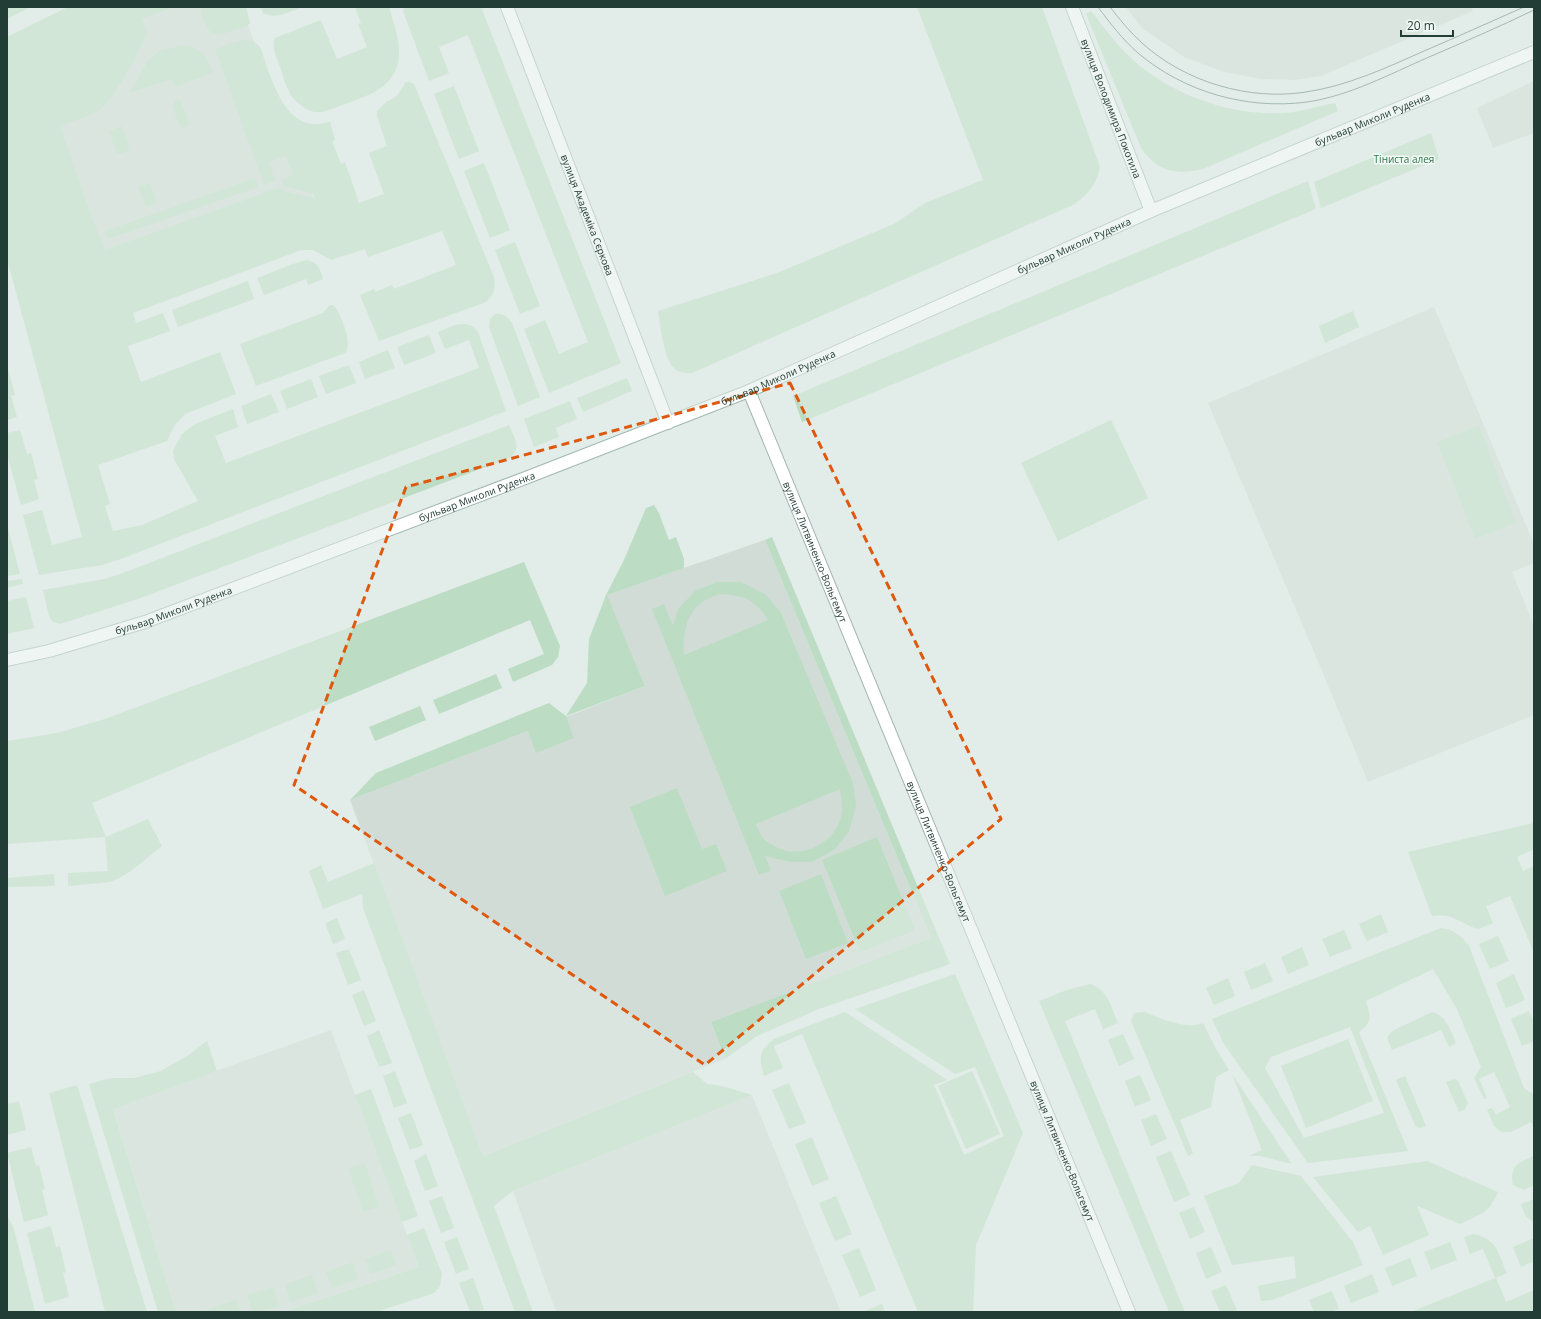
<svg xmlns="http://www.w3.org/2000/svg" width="1541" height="1319" font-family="'Open Sans',sans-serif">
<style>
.built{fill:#d1dcd7}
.green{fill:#bcddc4;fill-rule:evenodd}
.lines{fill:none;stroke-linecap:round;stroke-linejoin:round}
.street-casing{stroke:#a5b4af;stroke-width:14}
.secondary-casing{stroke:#a1b8af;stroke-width:14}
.street{stroke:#fff;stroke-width:12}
.secondary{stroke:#fff;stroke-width:12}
.tram{stroke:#5d7971;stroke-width:1}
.marked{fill:none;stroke:#de580e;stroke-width:3;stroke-dasharray:8 5;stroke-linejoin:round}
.labels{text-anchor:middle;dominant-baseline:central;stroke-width:3;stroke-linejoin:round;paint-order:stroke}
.street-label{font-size:10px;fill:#223d36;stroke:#f3f9f6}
.park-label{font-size:10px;fill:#2d7447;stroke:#f3f9f6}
</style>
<rect width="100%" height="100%" fill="#e2ece8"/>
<!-- built -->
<g class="built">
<polygon points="139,7 241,7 322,220 82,304 7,60"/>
<polygon points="1126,7 1471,7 1473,11 1321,76 1294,80 1261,79 1224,72 1184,57 1142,28"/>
<polygon points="1534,81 1534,133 1493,148 1477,108"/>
<polygon points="1434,307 1534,544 1534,563 1512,572 1534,626 1534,715 1368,782 1317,659 1208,403"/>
<polygon points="765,540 931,938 711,1022 725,1059 483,1156 350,800 528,731 574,738 566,717 645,686 606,595"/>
<polygon points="331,1030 419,1267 283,1312 176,1312 113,1108"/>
<polygon points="752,1095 841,1312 556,1312 513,1191"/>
</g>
<!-- green -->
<g class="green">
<polygon points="7,7 31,7 7,19"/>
<path d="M68 7H174L142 19 147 33C139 51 114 101 98 111 86 118 72 121 60 126L91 215 105 250 278 188 291 193 315 199 313 194 284 186 282 180 293 175 286 156 269 162 275 181 264 185 215 49C231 44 247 33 260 47 270 73 282 126 317 124 321 124 326 122 330 122L335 140 332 141 341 164 345 162 359 203 384 194 369 153 387 146 377 116V111L386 102 396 97 406 82H410L414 84 494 277C496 288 494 295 486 302L379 341 360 295 374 289 375 292 392 285 394 289 456 265 442 231 368 257 365 249 331 260 313 250H301L133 313 136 323 163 313 170 331 128 346 141 382 220 352 236 394 185 414 174 426 167 441 98 465 110 504 105 506 113 531 142 525 198 501 174 459 173 451 182 434 195 424 233 409 238 427 215 436 226 463 479 368 469 340 445 349 438 332C451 327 467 317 478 332L506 411 118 560 102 565 39 575 23 515 42 510 52 545 82 537 7 259V37Z"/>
<path d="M200 7H246L250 23 247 26 220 35C205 35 203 18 200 7Z"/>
<path d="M261 7H302C288 12 277 20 263 13Z"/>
<path d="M355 7H389C394 25 402 44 398 63 392 90 364 97 342 105 334 108 324 113 316 112 312 112 305 109 302 106 288 97 285 82 280 67 277 58 271 47 275 38L321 20 337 59 367 47 358 24 361 23Z"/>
<polygon points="405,7 481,7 621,363 549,393 524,329 545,320 559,354 588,342 468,35 439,47 449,73 429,81 403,11"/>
<path d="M917 7H1042L1100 167C1096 185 1090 192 1075 204L692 373C685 373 679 373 674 368 664 360 660 324 658 311L777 273 894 224 925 203 983 180Z"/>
<path d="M1091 11C1104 28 1117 45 1133 60 1172 95 1231 116 1284 113 1301 112 1318 106 1335 103L1338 111 1203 169C1175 175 1158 172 1141 148L1086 14Z"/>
<path d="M188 45C205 52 207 57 213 73L175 87 172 79 129 93 148 61 161 50Z"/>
<polygon points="454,86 479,151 459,159 434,94"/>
<polygon points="176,99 181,101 189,123 186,127 183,128 179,126 172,105"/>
<polygon points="122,126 130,150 117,155 109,131"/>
<polygon points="1431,133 1439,159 1321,208 1314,182"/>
<polygon points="484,163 510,230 490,238 464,171"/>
<polygon points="255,178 258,187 108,239 105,231"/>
<polygon points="1308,181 1316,209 802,422 793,396"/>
<polygon points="150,183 157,203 146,207 138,187"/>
<polygon points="515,242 540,306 520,314 495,250"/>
<path d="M307 260C319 263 320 269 323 279L308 285 306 279 264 295 257 278 290 265Z"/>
<polygon points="248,281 254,299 178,327 172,310"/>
<path d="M330 305H333C340 311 348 334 348 344 348 347 347 350 345 353L256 386 240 344 323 313Z"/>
<polygon points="1353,311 1359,327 1325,343 1319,326"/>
<path d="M495 314C503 313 507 316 512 323L540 397 518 406 489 327 490 319Z"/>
<polygon points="429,335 436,353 404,365 397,347"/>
<polygon points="388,350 395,368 365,379 359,362"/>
<polygon points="349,365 356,383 326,394 319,376"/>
<polygon points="7,369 8,369 15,395 11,396 17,417 7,420"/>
<polygon points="627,378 632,391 583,412 577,398"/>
<polygon points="311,379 318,397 287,409 280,391"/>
<polygon points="271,394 279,412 247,424 241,406"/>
<polygon points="570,401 577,419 556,428 559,437 534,447 524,419"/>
<polygon points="1111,420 1148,498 1058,541 1021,463"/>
<path d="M509 425C514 438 523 448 509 458L138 599 60 624 53 622 49 616 43 590 104 579 123 573Z"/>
<polygon points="1479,426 1516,523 1475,539 1437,442"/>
<polygon points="20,430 27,454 31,453 38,479 34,480 39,499 21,505 7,454 7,433"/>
<polygon points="654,505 659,513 669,540 676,537 684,559 684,568 607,595 645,686 566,716 574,738 536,753 528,731 350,800 376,773 549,703 566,716 587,683 589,639 606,595 624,560 646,508"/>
<polygon points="7,525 20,574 7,576"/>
<polygon points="772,537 950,964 819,1009 757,1036 725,1059 711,1022 931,938 765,540"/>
<polygon points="524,562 560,646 558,657 552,665 513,682 508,669 544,654 530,620 92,803 106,837 148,819 162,846 131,871 119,878 110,882 68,886 68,873 108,871 105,837 7,844 7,741 57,733 105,719"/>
<polygon points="22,579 23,584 7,588 7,581"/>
<path d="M717 582H741L765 594 780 611 853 783 856 806 849 832 834 850 812 862H790L765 856 771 871 759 875 652 609 664 604 673 625 678 609 695 591ZM719 594C744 595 754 599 768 620L684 655C683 635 685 615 702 602 707 598 714 597 719 594ZM840 789C842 801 844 813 838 825 827 848 794 860 773 845 769 843 765 841 763 838 760 834 758 829 756 824Z"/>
<polygon points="26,597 34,628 7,634 7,601"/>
<polygon points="496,674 502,688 439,714 433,700"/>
<polygon points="420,706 426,720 375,741 369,727"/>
<polygon points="677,788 702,849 716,844 727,871 665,896 630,807"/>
<path d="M1534 823V849L1517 857 1523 871 1534 866V886L1533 887 1534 890V953L1510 896 1486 906 1493 923 1478 929C1460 924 1453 912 1432 916L1408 852Z"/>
<polygon points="877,837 915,930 860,952 822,860"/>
<polygon points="374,863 483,1156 693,1072 707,1084 722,1086 752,1095 513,1191 494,1206 533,1312 515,1312 363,908 362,894 323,909 309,871 321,865 328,882"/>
<polygon points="54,874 55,886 7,887 7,878"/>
<polygon points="821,874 848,943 806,959 779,891"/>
<polygon points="1381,914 1388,932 1367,941 1359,924"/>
<polygon points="337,918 345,939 333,944 325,923"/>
<path d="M1441 928C1454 930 1461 935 1469 946L1524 1088 1534 1095V1128L1531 1122 1511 1132H1502L1494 1126 1487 1110 1492 1108 1496 1115 1510 1107 1494 1072 1479 1079 1487 1098 1484 1099 1474 1078 1481 1067 1457 1009 1433 969 1366 1001C1370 1017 1374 1020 1359 1032L1408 1151 1308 1163 1224 1044 1212 1019ZM1350 1027 1384 1113 1304 1138 1265 1068 1271 1057Z"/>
<polygon points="1344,930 1352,948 1330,957 1322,939"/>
<polygon points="1498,936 1509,961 1490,969 1479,944"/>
<polygon points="1302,947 1309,965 1288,974 1281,957"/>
<polygon points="349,949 361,980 348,985 336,953"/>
<polygon points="1265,963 1273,981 1251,990 1244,972"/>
<path d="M955 974 1023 1133 976 1245 973 1312H918L802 1034 774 1046 783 1068 764 1076C759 1058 758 1051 774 1039L845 1012 947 1080 934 1085 964 1155 1004 1136 975 1067 955 1074 855 1009Z"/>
<polygon points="1514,974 1525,1000 1506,1008 1496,983"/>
<polygon points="1228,978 1235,996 1214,1005 1206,988"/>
<path d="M1090 984C1108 990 1111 1007 1118 1023L1103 1029 1095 1009 1065 1021 1185 1312H1169L1039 1001 1067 990Z"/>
<polygon points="364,990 376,1021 364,1026 352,995"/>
<polygon points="1529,1011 1534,1022 1534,1041 1522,1046 1511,1019"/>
<path d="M1145 1012C1161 1019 1187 1030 1203 1023L1216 1049 1229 1070 1216 1077 1211 1107 1180 1120 1193 1153 1188 1156 1131 1021 1134 1013Z"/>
<path d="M1432 1012C1447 1016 1450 1030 1456 1043L1449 1047 1441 1030 1392 1050 1387 1038 1392 1031Z"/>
<polygon points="379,1030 392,1063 379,1067 367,1036"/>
<polygon points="1123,1034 1134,1059 1119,1066 1108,1040"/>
<polygon points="1348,1039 1373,1101 1306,1128 1281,1066"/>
<polygon points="207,1041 217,1071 113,1109 176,1312 158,1312 89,1084 111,1078 134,1078 161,1071 187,1056"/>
<polygon points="395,1071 407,1103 394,1108 383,1076"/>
<polygon points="972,1071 1000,1134 966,1149 938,1086"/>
<polygon points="1232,1074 1292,1164 1260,1156 1249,1156 1262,1150"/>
<polygon points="1140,1075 1151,1100 1135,1107 1125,1081"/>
<polygon points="1405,1076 1426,1126 1419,1128 1415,1125 1396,1080"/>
<polygon points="1454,1079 1458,1081 1468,1103 1465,1109 1459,1112 1446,1082"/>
<polygon points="789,1083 806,1123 789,1129 772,1090"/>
<polygon points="77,1085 147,1312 105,1312 49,1093"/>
<polygon points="371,1089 418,1216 402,1222 355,1095"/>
<polygon points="19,1101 26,1130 7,1135 7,1104"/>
<polygon points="411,1113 423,1145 410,1150 398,1118"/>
<polygon points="1156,1114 1167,1139 1151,1146 1141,1120"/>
<polygon points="812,1137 829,1179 812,1186 795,1144"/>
<polygon points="31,1147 36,1166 39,1165 45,1189 42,1190 48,1215 24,1222 7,1153"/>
<polygon points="1171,1151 1190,1195 1174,1202 1156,1157"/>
<polygon points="426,1154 438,1186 425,1191 414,1161"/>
<path d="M1534 1156V1185L1524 1190 1513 1185C1509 1166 1519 1162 1534 1156Z"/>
<path d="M1427 1161 1498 1192C1489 1214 1480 1214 1460 1224L1417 1206 1429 1235 1383 1255 1370 1226 1358 1232 1313 1177Z"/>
<polygon points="365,1163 379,1207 363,1212 348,1168"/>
<polygon points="1252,1165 1301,1176 1353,1242 1363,1265 1272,1300 1261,1301 1258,1286 1296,1278 1294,1256 1232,1265 1204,1196 1239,1183"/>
<polygon points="442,1196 454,1228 441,1233 429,1201"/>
<polygon points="836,1196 852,1234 835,1241 819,1203"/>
<path d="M1534 1199V1222C1526 1218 1523 1213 1521 1204Z"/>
<polygon points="1194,1207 1205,1232 1190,1239 1179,1213"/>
<polygon points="7,1216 13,1226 35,1312 7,1312"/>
<polygon points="51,1226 56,1247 60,1246 66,1272 63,1273 69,1297 45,1304 27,1233"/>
<polygon points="424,1228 442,1274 440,1286 434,1293 376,1312 283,1312 419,1267 407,1235"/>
<path d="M1473 1234C1498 1239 1497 1252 1507 1273L1496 1278 1506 1302 1534 1290V1312H1411L1495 1278 1483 1249 1470 1254 1464 1237Z"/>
<polygon points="457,1237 469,1269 456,1274 444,1242"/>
<polygon points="1534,1238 1534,1261 1521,1267 1513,1247"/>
<polygon points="1450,1242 1457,1260 1431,1270 1424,1252"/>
<polygon points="1211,1247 1222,1272 1206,1279 1196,1253"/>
<polygon points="859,1248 876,1290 860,1297 842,1255"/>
<polygon points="391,1250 396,1265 370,1274 365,1259"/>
<polygon points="1410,1258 1417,1276 1392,1286 1385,1268"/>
<polygon points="353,1262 358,1279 332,1288 326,1272"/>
<polygon points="1372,1274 1379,1292 1351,1303 1344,1286"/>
<polygon points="312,1275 318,1293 290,1302 285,1284"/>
<polygon points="473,1278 484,1309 476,1312 470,1312 459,1283"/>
<polygon points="1226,1285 1237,1310 1232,1312 1220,1312 1211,1291"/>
<polygon points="273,1287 279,1306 261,1312 253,1312 247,1295"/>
<polygon points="1332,1291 1339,1309 1330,1312 1314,1312 1309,1300"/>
<polygon points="236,1300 240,1312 207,1312 206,1310"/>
<polygon points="882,1304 885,1312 866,1312 865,1311"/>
</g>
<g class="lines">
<!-- street casing -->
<g class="street-casing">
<g id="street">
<path id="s1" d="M507 7 668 423"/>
<path id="s2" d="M749 391 1129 1312"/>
</g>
</g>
<!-- secondary casing -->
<g class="secondary-casing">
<g id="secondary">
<path id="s3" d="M1072 7 1151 211"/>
<path id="s4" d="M7 660 49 651 145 622 528 477 749 391 1151 211 1534 52"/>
</g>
</g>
<!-- street -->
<use href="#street" class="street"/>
<!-- secondary -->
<use href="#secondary" class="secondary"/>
<!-- tram -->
<g class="tram">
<path d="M1098 7C1110 23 1122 39 1138 53 1184 92 1247 110 1307 102 1349 96 1390 74 1429 57 1464 42 1499 27 1534 10"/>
<path d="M1110 7C1120 20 1130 32 1142 43 1185 82 1249 101 1306 92 1347 86 1386 68 1424 51 1457 37 1490 22 1524 7"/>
</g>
</g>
<!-- marked area -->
<path d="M0 0H1541V1319H0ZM790 383 1001 819 705 1065 294 785 406 487Z" fill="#e2ece8" fill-opacity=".55" fill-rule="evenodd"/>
<path class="marked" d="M790 383 1001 819 705 1065 294 785 406 487Z"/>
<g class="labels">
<!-- street labels -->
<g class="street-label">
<text stroke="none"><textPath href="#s3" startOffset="109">вулиця Володимира Покотила</textPath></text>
<text stroke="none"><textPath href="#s4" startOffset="1470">бульвар Миколи Руденка</textPath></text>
<text stroke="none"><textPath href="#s1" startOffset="223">вулиця Академіка Сєркова</textPath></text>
<text stroke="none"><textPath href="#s4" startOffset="1146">бульвар Миколи Руденка</textPath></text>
<text stroke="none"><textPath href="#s4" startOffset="822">бульвар Миколи Руденка</textPath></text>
<text stroke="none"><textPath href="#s4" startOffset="498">бульвар Миколи Руденка</textPath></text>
<text stroke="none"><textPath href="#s2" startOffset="174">вулиця Литвиненко-Вольгемут</textPath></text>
<text stroke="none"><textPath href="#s4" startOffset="174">бульвар Миколи Руденка</textPath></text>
<text stroke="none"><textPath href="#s2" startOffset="498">вулиця Литвиненко-Вольгемут</textPath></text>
<text stroke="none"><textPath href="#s2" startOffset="822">вулиця Литвиненко-Вольгемут</textPath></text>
</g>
<!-- park labels -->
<g class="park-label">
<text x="1404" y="159">Тіниста алея</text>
</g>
</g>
<!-- border -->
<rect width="1541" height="1319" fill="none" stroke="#223d36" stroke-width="16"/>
<!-- scale -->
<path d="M1401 30v6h52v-6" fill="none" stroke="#223d36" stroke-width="2"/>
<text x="1407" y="30" font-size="12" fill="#223d36" stroke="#f3f9f6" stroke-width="3" paint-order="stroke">20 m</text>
</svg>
